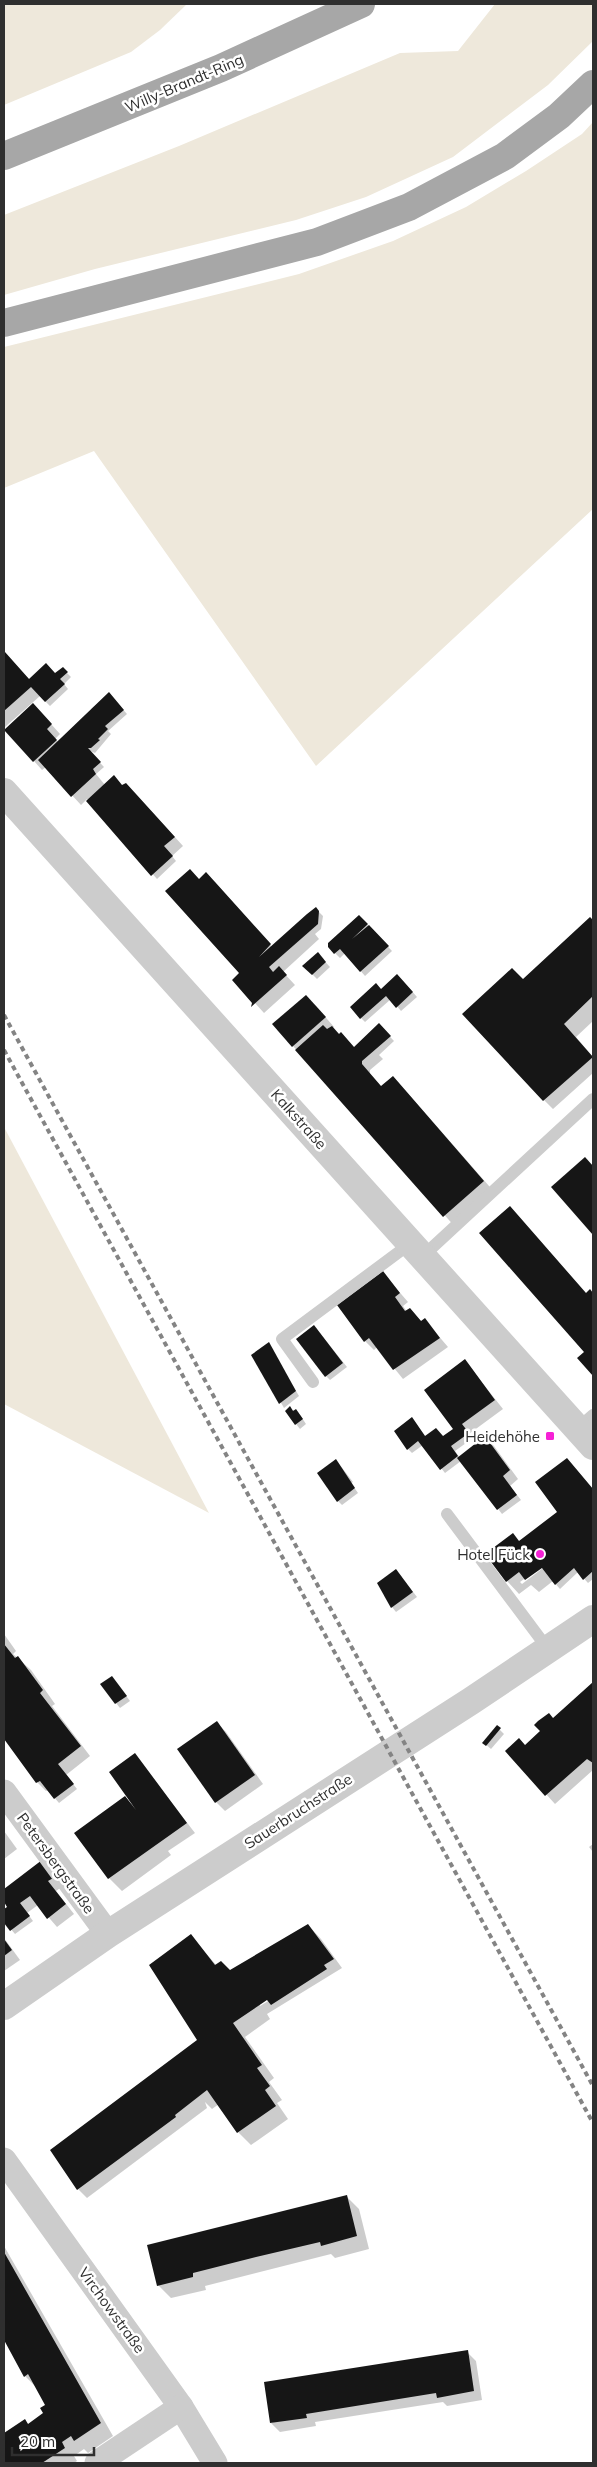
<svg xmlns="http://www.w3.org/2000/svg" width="597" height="2467" font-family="Mulish,sans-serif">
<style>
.green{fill:#eee8db}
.shadow{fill:#0003;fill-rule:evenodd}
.building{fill:#161616}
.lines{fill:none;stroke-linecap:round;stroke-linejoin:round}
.service{stroke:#ccc;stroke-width:12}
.minor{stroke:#ccc;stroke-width:25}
.tertiary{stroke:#ccc;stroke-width:28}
.primary{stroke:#a7a7a7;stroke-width:28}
.rail{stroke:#848484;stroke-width:4;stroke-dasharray:5 4;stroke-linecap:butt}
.poi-dot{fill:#f621d6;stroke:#fff;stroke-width:2}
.labels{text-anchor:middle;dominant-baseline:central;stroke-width:5;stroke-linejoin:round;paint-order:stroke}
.street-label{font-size:15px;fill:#2f2f2f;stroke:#fff}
.poi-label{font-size:15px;fill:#2f2f2f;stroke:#fff;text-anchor:end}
</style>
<rect width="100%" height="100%" fill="#fff"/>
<!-- green -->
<g class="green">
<polygon points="4,4 187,4 160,30 131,52 4,105"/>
<polygon points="495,4 593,4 593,41 548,85 453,157 366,197 296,220 95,269 4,295 4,215 179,146 400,53 458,51"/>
<polygon points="593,122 593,509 316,766 94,451 4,488 4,347 299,274 393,241 466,207 526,171 582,134"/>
<polygon points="4,1127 209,1513 4,1404"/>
</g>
<!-- shadow -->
<g class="shadow">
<polygon points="5,653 30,680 56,675 63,669 71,677 64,684 68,689 50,706 40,696 5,727"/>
<polygon points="109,694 127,714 108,731 111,734 95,753 88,750 104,767 96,774 105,785 123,787 135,793 183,846 172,856 176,861 157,879 87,799 81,805 46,767 42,770 34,761 42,714 60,734 55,739 59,743 93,712 91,709"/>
<polygon points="199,880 215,882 272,947 316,909 323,916 321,929 315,934 319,939 283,972 295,985 264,1013 234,980 241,973"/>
<polygon points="359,916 392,951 365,976 345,953 340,958 329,947"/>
<polygon points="590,918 593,921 593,1021 576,1037 593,1057 593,1073 553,1109 544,1100 523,981"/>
<polygon points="318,954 330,967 317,979 304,966"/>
<polygon points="402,980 417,997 401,1011 391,999 365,1022 361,1018 381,991"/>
<polygon points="315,1005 334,1027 332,1028 355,1048 379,1025 394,1041 379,1055 383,1059 370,1070 370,1074 381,1087 405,1090 496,1194 457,1229 293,1046"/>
<polygon points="585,1158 593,1166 593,1233 553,1187"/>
<polygon points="383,1273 408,1302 403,1306 407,1312 410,1309 422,1322 425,1320 448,1347 403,1379 377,1347 374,1350 365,1341"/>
<polygon points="590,1291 593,1294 593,1374 579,1358 585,1352 587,1294"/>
<polygon points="314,1326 347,1367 330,1380 326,1376"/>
<polygon points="268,1344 299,1396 284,1408 264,1373"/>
<polygon points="465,1361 503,1409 469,1434 473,1438 455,1451 460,1458 485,1437 494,1446 518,1479 510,1486 521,1500 502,1514 461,1461 445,1473 423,1445 412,1453 408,1449 412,1419 426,1437 443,1437 455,1430"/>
<polygon points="290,1408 300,1415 306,1424 300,1429 296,1424"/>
<polygon points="336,1460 353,1482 351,1483 358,1493 342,1505 338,1501"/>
<path d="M576 1469 593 1489V1579L588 1583 578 1572 560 1589 553 1581 539 1592 531 1585 519 1594 507 1581 520 1542 559 1512ZM572 1544 573 1545 522 1584 520 1582Z"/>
<polygon points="396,1570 417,1597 396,1612 392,1607"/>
<polygon points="4,1634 16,1651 13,1654 31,1670 55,1704 52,1706 90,1756 66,1775 77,1789 59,1803 48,1790 46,1791 37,1782 4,1737"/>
<polygon points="112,1677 130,1701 120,1708 116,1703"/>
<polygon points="593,1684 593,1770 555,1804 507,1751 525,1746"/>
<polygon points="217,1723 226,1732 263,1784 225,1811 216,1802"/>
<polygon points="497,1727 504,1734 491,1749 484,1743"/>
<polygon points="135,1755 195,1833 168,1851 171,1855 122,1891 109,1878 76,1833 125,1797 134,1807"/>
<polygon points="4,1831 17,1849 4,1859"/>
<polygon points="593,1844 593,1852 589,1847"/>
<polygon points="42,1862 63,1886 56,1891 74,1914 57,1927 38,1905 27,1913 33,1921 15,1934 4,1921 4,1911 9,1907 4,1900 4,1890"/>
<path d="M308 1925 321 1939 342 1968 267 2014 270 2019 245 2037 274 2078 269 2082 282 2100 277 2103 288 2119 251 2145 238 2132 219 2104 212 2109 205 2102 207 2108 87 2198 78 2189 198 2040 191 1936 217 1966 230 1972ZM272 1996 273 1998 260 2006V2003Z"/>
<polygon points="4,1938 20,1960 4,1971"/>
<polygon points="346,2196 359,2209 369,2249 335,2258 331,2254 205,2286 206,2290 171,2298 158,2285"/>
<polygon points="4,2246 113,2436 88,2453 84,2449 74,2456 77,2461 74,2463 4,2463 4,2435 25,2421 29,2425 45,2414 47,2405 38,2389 25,2376 4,2338"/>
<polygon points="467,2352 476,2361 482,2400 447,2406 443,2402 315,2422 316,2426 280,2432 271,2423"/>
</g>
<!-- building -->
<g class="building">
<polygon points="5,652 29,679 46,663 55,673 63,667 68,672 60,679 65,684 45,702 31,687 4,711"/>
<polygon points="109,692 124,710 105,726 108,729 98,739 100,740 91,748 88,748 101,762 93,769 96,774 71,797 38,760"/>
<polygon points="33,703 52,724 47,729 57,740 33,762 4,730"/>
<polygon points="114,775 122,785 126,783 175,837 164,846 173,856 151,876 86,801"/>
<polygon points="190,869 199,879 206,872 271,944 259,957 307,914 316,907 319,911 318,924 269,967 273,972 279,966 287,975 251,1007 252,1003 232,980 239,973 165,891"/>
<polygon points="359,915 368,924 352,939 369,925 389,946 360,972 340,949 334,954 328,947 328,943"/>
<polygon points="590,917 593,920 593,996 564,1024 593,1057 543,1101 462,1014 512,968 523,979"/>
<polygon points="318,952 326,962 312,975 302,966"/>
<polygon points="397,974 413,992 396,1008 386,996 360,1019 350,1007 376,983 381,989"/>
<polygon points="306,995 326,1017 292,1047 272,1024"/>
<polygon points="379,1023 391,1036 362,1061 362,1064 381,1086 393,1076 484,1181 443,1217 295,1050 323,1025 327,1029 332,1026 339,1034 341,1032 354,1047"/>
<polygon points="585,1157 593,1166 593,1235 551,1187"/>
<polygon points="510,1206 586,1293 590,1289 593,1293 593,1376 577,1358 584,1352 479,1233"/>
<polygon points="383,1271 400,1293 395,1297 405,1311 410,1308 421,1321 425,1318 440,1338 393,1370 369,1338 364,1342 337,1305"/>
<polygon points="314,1325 343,1363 325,1377 296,1339"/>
<polygon points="269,1342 296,1391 279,1404 251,1355"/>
<polygon points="465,1359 495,1400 462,1424 469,1433 451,1446 458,1456 440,1470 418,1441 407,1450 394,1431 412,1417 425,1436 436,1428 443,1436 453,1429 424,1390"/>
<polygon points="290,1406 293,1411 296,1409 303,1419 295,1425 285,1411"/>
<polygon points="485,1436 510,1470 503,1476 517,1495 497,1510 457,1458"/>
<polygon points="567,1458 593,1489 593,1571 583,1580 574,1568 555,1585 542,1568 525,1580 519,1572 506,1582 485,1554 513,1533 519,1541 557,1512 535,1482"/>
<polygon points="336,1459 355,1488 337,1502 317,1473"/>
<polygon points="396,1569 413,1592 391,1608 377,1583"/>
<polygon points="4,1644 15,1658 18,1656 43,1690 40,1693 81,1746 58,1764 74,1784 54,1799 40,1781 36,1783 4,1739"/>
<polygon points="112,1676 127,1696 115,1704 100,1684"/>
<polygon points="593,1682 593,1763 587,1759 545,1796 505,1751 519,1738 525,1745 540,1731 534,1725 538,1721 549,1713 553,1718"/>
<polygon points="217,1721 255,1775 215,1803 177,1749"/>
<polygon points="497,1725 501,1728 486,1746 482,1743"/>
<polygon points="135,1753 187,1823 108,1879 74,1833 125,1796 136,1810 109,1772"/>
<polygon points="42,1860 55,1877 48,1881 66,1904 47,1919 30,1896 20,1903 30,1916 10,1931 4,1923 4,1909 7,1907 4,1902 4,1889"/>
<polygon points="308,1924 334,1959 324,1965 327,1969 271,2005 267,2000 233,2023 262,2065 257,2068 270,2086 265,2090 276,2106 237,2133 207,2090 175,2115 176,2117 77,2190 50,2150 197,2040 149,1965 191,1934 215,1965 221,1961 230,1970"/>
<polygon points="4,1939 12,1950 4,1956"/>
<polygon points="347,2195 357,2236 321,2246 320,2242 256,2257 193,2273 193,2277 157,2286 147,2245"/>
<polygon points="4,2252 101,2423 74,2441 71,2436 62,2442 65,2448 42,2463 4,2463 4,2433 25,2419 28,2424 43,2413 40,2408 45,2405 28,2374 24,2377 4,2340"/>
<polygon points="468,2350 474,2391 437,2398 436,2393 306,2414 307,2418 270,2423 264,2382"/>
</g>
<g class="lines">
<!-- service -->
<g class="service">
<polyline points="423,1256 593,1099"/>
<polyline points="313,1382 282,1339 411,1243"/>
<polyline points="578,1428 593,1415"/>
<polyline points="447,1514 548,1649"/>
</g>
<!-- minor -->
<g class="minor">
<polyline points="4,1792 108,1934"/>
<polyline points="4,2160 181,2407 215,2463"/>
<polyline points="97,2463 181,2407"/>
</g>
<!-- tertiary -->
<g class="tertiary">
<polyline points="4,792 593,1446"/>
<polyline points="4,2006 108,1934 471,1701 593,1619"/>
</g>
<!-- primary -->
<g class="primary">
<polyline points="4,156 221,68 361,4"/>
<polyline points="4,323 317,242 409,207 505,156 559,116 593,84"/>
</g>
<!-- rail -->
<g class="rail">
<polyline points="4,1015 593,2086"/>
<polyline points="4,1050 593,2123"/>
</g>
</g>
<!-- markers -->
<g class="poi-dot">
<rect x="545" y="1431" width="10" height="10" rx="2.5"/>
<circle cx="540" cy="1554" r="5"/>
</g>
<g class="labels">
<!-- street labels -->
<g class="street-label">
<text transform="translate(184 83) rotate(-23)">Willy-Brandt-Ring</text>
<text transform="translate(299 1119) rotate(48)">Kalkstraße</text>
<text transform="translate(298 1811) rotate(-33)">Sauerbruchstraße</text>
<text transform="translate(56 1863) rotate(54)">Petersbergstraße</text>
<text transform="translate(112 2310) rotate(54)">Virchowstraße</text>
</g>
<!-- poi labels -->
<g class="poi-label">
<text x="540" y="1436">Heidehöhe</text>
<text x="530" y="1554">Hotel Fück</text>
</g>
</g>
<!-- border -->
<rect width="597" height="2467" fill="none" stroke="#2f2f2f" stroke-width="10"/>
<!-- scale -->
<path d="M12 2447v8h82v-8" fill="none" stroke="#2f2f2f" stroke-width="2.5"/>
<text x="20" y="2447" font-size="15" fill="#2f2f2f" stroke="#ffffff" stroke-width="4" paint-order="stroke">20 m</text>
</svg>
